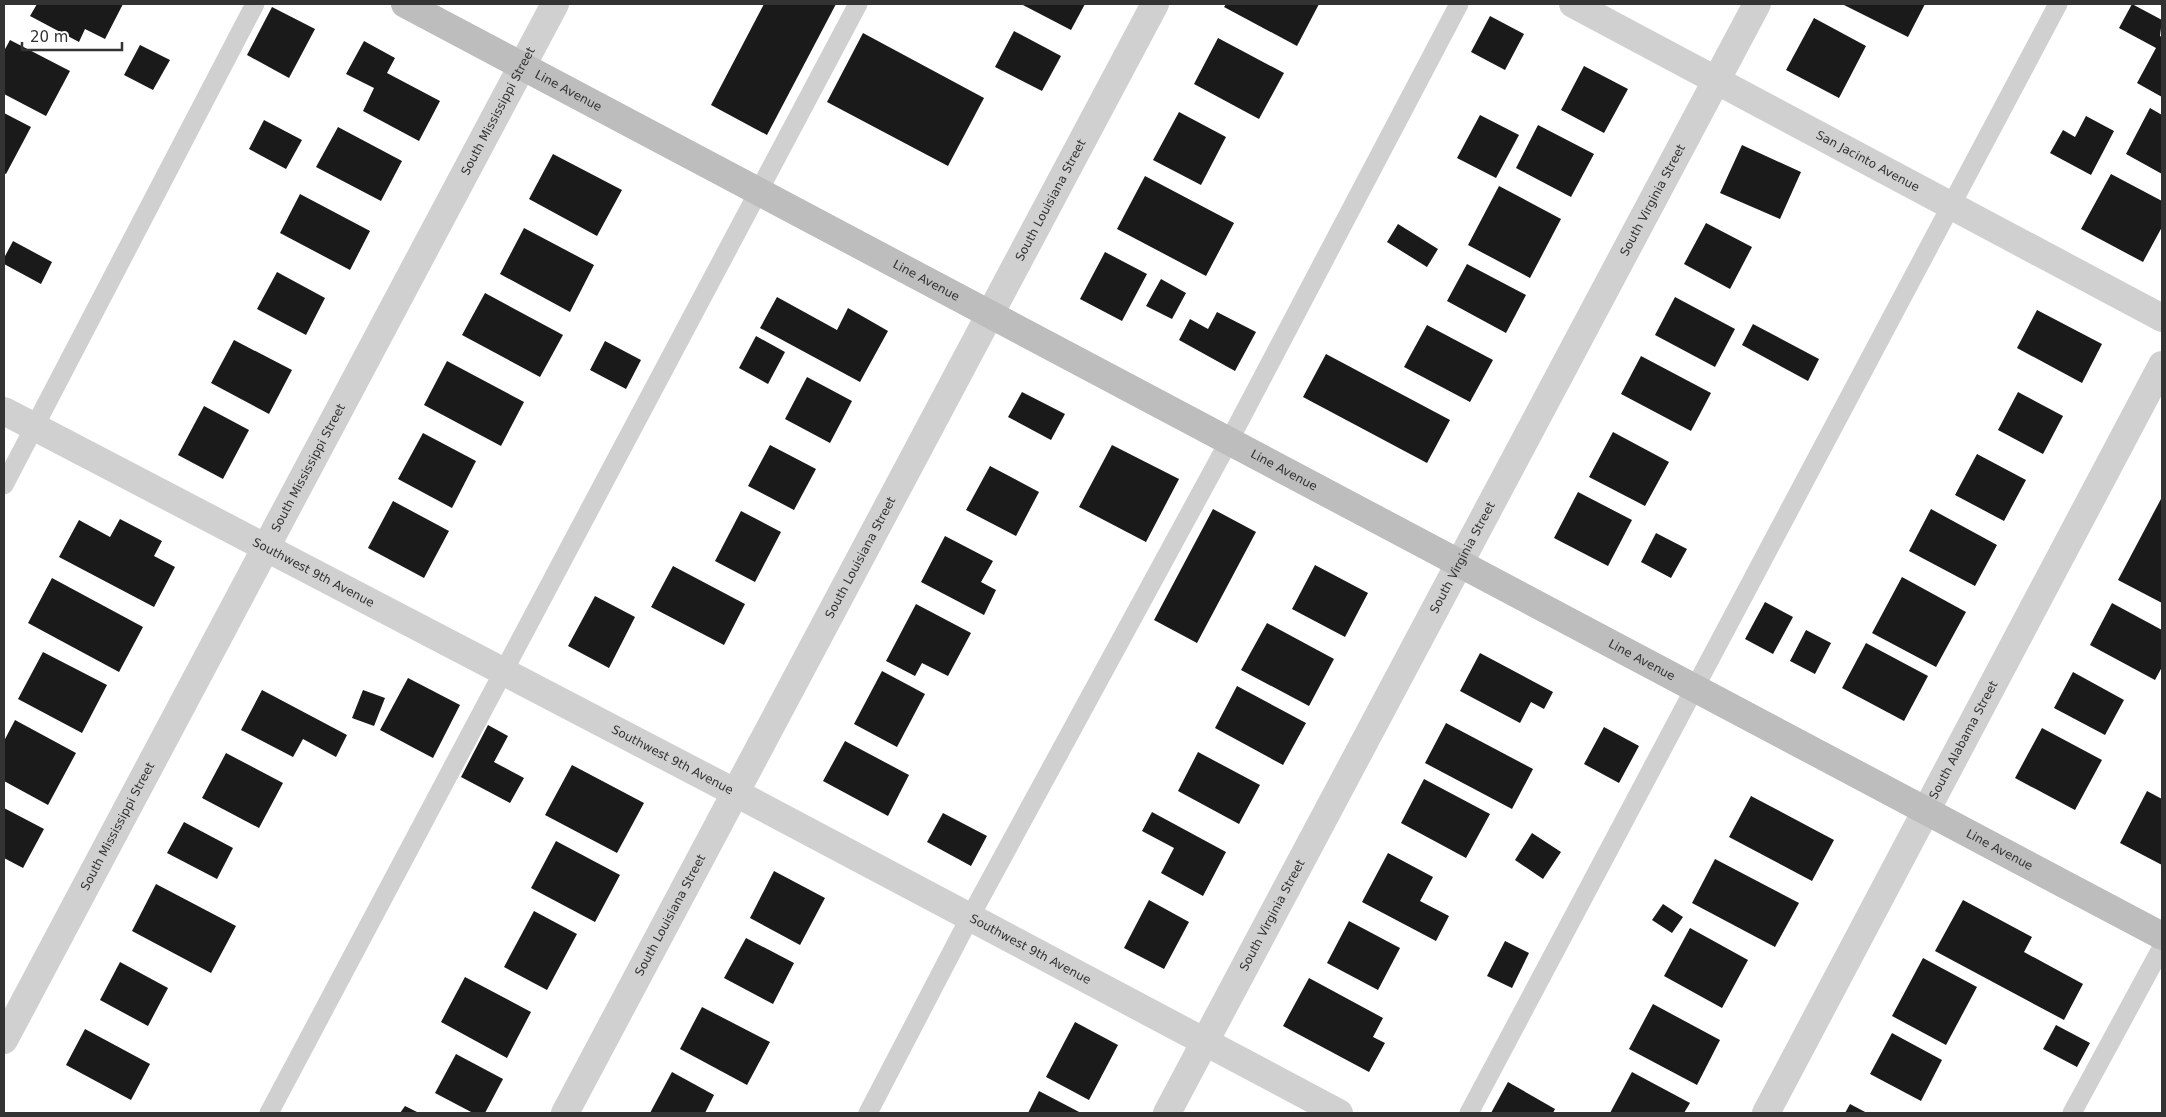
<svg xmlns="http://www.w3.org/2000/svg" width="2166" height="1117" font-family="'DejaVu Sans',sans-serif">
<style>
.building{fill:#1a1a1a}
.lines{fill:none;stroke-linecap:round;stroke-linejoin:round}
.service{stroke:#d0d0d0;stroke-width:19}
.minor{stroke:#d0d0d0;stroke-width:28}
.secondary{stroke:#bdbdbd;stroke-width:28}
.labels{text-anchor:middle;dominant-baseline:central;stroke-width:5;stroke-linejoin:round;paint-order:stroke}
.street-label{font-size:12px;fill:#333;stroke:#fff}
</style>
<rect width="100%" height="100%" fill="#fff"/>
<!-- building -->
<g class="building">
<polygon points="37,4 123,4 105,39 85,29 79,42 30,16"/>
<polygon points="764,4 836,4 767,135 711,105"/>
<polygon points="1021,4 1085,4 1071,30"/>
<polygon points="1226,4 1319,4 1297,46 1224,7"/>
<polygon points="1842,4 1925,4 1908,37"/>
<polygon points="2132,4 2162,20 2160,36 2162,37 2162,97 2137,83 2156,48 2119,28"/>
<polygon points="272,7 315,29 289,78 247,55"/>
<polygon points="1490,16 1524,34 1505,70 1471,52"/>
<polygon points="1814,18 1866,46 1839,98 1786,70"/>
<polygon points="1014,31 1061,56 1042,91 995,67"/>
<polygon points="863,33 984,98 948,166 827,102"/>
<polygon points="1218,38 1284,73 1259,119 1194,84"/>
<polygon points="10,40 70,71 46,116 4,94 4,51"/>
<polygon points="364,41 395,58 387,73 440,101 419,141 363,111 374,88 346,74"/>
<polygon points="140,45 170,60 153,90 124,75"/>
<polygon points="1584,66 1628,89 1604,133 1561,110"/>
<polygon points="2150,108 2162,115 2162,174 2126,154"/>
<polygon points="1179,112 1226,137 1201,185 1153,160"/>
<polygon points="4,113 31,127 6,174 4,173"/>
<polygon points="1480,115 1519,135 1496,178 1457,158"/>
<polygon points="2086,116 2114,131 2091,175 2050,153 2063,130 2075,137"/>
<polygon points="264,120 302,140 286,169 249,149"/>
<polygon points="1538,125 1594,154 1571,197 1516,168"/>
<polygon points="338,127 402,161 381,201 316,167"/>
<polygon points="1742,145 1801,172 1780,219 1720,193"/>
<polygon points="553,154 622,190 597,236 529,199"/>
<polygon points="2111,174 2162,201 2162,227 2143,262 2081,229"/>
<polygon points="1145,176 1234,223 1206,276 1117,229"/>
<polygon points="1499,186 1561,219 1530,278 1468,245"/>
<polygon points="300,194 370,231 350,270 280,233"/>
<polygon points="1706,223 1752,247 1730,289 1684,264"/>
<polygon points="1398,224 1438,249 1427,267 1387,242"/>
<polygon points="524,228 594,265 570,312 500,274"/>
<polygon points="13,241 52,262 41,284 4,264 4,258"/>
<polygon points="1105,252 1147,274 1122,321 1080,299"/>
<polygon points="1467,264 1526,295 1506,333 1447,301"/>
<polygon points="277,272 325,298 306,335 257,309"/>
<polygon points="1161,279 1186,293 1172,319 1146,306"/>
<polygon points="485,293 563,335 540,377 462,335"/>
<polygon points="777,297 837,330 848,308 888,331 860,382 760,328"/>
<polygon points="1675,297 1735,329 1715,367 1655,335"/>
<polygon points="2037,310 2102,344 2082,383 2017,348"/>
<polygon points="1217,312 1256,332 1235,371 1179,340 1190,319 1208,329"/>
<polygon points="1753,324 1819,359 1808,381 1742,345"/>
<polygon points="1427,325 1493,360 1470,402 1404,367"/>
<polygon points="756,336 785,352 768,384 739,368"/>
<polygon points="234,340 292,370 269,414 211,383"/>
<polygon points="605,341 641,360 626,389 590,370"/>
<polygon points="1326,354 1450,420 1427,463 1303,397"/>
<polygon points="1641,356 1711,393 1691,431 1621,394"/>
<polygon points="447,361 524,402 501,446 424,405"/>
<polygon points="807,377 852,401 830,443 785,419"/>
<polygon points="1022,392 1065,414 1051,440 1008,417"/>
<polygon points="2018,392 2063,416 2043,454 1998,430"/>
<polygon points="204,406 249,430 223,479 178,455"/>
<polygon points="1613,432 1669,462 1645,506 1589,477"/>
<polygon points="423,433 476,461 452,508 398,479"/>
<polygon points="770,445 816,469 794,510 748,486"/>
<polygon points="1112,445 1179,479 1146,542 1079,507"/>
<polygon points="1977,454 2026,480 2004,521 1955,495"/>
<polygon points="990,466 1039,492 1016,536 966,510"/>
<polygon points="1578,492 1632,520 1608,566 1554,538"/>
<polygon points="2162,497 2162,603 2118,580"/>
<polygon points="393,501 449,531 424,578 368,548"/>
<polygon points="1213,509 1256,532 1197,643 1154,620"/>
<polygon points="1931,509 1997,545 1975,586 1909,551"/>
<polygon points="741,511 781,532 755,582 715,561"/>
<polygon points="120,519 162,541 154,556 175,567 154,607 59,557 79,520 110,537"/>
<polygon points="1656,533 1687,549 1671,578 1641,562"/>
<polygon points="945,536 993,561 981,582 996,590 984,615 921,582"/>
<polygon points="1315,565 1368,593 1345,637 1292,609"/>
<polygon points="673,566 745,604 724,645 651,607"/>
<polygon points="1902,577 1966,612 1936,667 1872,633"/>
<polygon points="52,578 143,627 119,672 28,623"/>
<polygon points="595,596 635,617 609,668 568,646"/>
<polygon points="1765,602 1793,617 1773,654 1745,639"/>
<polygon points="2112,603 2162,630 2162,667 2155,680 2090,645"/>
<polygon points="916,604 971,633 948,676 922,663 915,676 886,661"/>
<polygon points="1267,623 1334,659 1309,706 1241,670"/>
<polygon points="1806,630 1831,643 1815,674 1790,661"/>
<polygon points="1866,643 1928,676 1904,721 1842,688"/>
<polygon points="43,652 107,685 82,733 18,699"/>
<polygon points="1480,653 1553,692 1544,709 1531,702 1520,723 1460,691"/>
<polygon points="882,671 925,694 897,747 854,724"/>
<polygon points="2073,672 2124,700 2105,735 2054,708"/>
<polygon points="408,678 460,705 433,758 380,730"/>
<polygon points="1237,686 1306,723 1283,765 1215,728"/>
<polygon points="262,690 347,735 336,757 303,739 293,757 241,730"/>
<polygon points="363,690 385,698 374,726 352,718"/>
<polygon points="15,720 76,753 48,805 4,781 4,741"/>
<polygon points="1446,723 1533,769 1512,809 1425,763"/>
<polygon points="488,725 508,736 494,762 524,778 510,803 461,777"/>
<polygon points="1604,727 1639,746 1619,783 1584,764"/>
<polygon points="2042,728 2102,760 2075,810 2015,778"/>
<polygon points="845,741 909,775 888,816 823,781"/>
<polygon points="1198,752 1260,785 1239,824 1178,791"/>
<polygon points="226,753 283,783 259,828 202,798"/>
<polygon points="572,765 644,803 617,853 545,815"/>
<polygon points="1424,779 1490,814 1466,858 1401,823"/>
<polygon points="2147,791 2162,799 2162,865 2120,843"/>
<polygon points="1751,796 1834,840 1812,881 1729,837"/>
<polygon points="4,808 44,829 23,868 4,858"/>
<polygon points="1152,812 1226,852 1203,896 1161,873 1174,848 1142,831"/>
<polygon points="943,813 987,836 971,866 927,842"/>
<polygon points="184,822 233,848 217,879 167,853"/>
<polygon points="1532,833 1561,852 1543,879 1515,860"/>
<polygon points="556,841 620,875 595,922 531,888"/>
<polygon points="1388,853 1433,877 1420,901 1449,916 1436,941 1362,902"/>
<polygon points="1715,859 1799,903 1775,947 1692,903"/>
<polygon points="774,871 825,898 800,945 750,918"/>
<polygon points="156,884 236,926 211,973 132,931"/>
<polygon points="1149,900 1189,922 1164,969 1124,948"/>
<polygon points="1963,900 2032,937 2024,952 2083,984 2064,1020 1935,951"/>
<polygon points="1663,904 1683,917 1672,933 1652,920"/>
<polygon points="534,911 577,934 547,990 504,967"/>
<polygon points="1349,921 1400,948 1378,990 1327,963"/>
<polygon points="1690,928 1748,960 1722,1008 1664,976"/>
<polygon points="746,938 794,963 773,1004 724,978"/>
<polygon points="1505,941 1529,953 1512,988 1487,976"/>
<polygon points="1923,958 1977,987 1946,1045 1892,1016"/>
<polygon points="120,962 168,988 148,1026 100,1000"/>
<polygon points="465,977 531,1012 507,1058 441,1022"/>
<polygon points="1309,978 1383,1018 1373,1037 1385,1043 1369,1072 1283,1026"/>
<polygon points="1653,1004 1720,1040 1697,1085 1629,1049"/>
<polygon points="702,1007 770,1042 747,1085 680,1049"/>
<polygon points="1075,1022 1118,1045 1089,1100 1046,1077"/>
<polygon points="2056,1025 2090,1043 2077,1067 2043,1049"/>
<polygon points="85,1029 150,1064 131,1100 66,1065"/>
<polygon points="1892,1033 1942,1060 1921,1101 1870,1074"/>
<polygon points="456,1054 503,1079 485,1113 473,1113 435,1093"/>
<polygon points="672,1072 714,1095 705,1113 650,1113"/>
<polygon points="1632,1072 1690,1103 1684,1113 1610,1113"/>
<polygon points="1508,1082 1555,1109 1553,1113 1491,1113"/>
<polygon points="1039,1091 1081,1113 1028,1113"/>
<polygon points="1850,1104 1867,1113 1845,1113"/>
<polygon points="405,1106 419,1113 400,1113"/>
</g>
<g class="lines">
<!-- service -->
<g class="service">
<polyline points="4,485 255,4"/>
<polyline points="269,1113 858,4"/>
<polyline points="868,1113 970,917 1229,441 1459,4"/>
<polyline points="1469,1113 2058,4"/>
<polyline points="2072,1113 2162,947"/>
</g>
<!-- minor -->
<g class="minor">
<path id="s1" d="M1573 4 2162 318"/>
<path id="s2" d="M4 411 736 793 1339 1113"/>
<path id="s3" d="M4 1040 555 4"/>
<path id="s4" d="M565 1113 1155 4"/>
<path id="s5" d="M1167 1113 1757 4"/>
<path id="s6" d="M1766 1113 2162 365"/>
</g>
<!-- secondary -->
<path class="secondary" id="s7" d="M405 4 2162 936"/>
</g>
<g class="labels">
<!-- street labels -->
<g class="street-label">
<text stroke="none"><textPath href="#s7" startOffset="185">Line Avenue</textPath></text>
<text stroke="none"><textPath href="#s3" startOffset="1052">South Mississippi Street</textPath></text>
<text stroke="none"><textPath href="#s1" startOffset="334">San Jacinto Avenue</textPath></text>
<text stroke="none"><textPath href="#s4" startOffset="1034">South Louisiana Street</textPath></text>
<text stroke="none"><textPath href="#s5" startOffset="1034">South Virginia Street</textPath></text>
<text stroke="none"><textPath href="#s7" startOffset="590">Line Avenue</textPath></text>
<text stroke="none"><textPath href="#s3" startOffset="648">South Mississippi Street</textPath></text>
<text stroke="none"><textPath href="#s7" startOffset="995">Line Avenue</textPath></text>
<text stroke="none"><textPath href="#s4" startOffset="629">South Louisiana Street</textPath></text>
<text stroke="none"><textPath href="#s5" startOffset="629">South Virginia Street</textPath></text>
<text stroke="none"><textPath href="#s2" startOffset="349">Southwest 9th Avenue</textPath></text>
<text stroke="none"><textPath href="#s7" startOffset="1400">Line Avenue</textPath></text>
<text stroke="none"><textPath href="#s6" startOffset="422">South Alabama Street</textPath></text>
<text stroke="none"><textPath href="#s2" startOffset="754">Southwest 9th Avenue</textPath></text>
<text stroke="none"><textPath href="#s3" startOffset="242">South Mississippi Street</textPath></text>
<text stroke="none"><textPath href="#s7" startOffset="1805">Line Avenue</textPath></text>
<text stroke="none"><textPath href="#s4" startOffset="224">South Louisiana Street</textPath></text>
<text stroke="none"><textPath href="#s5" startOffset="224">South Virginia Street</textPath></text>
<text stroke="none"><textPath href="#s2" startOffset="1159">Southwest 9th Avenue</textPath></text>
</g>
</g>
<!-- border -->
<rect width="2166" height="1117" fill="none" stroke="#333333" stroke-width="10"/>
<!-- scale -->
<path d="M22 42v8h100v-8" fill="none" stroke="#333333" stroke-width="2.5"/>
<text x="30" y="42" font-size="15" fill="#333333" stroke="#ffffff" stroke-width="4" paint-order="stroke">20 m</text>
</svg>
